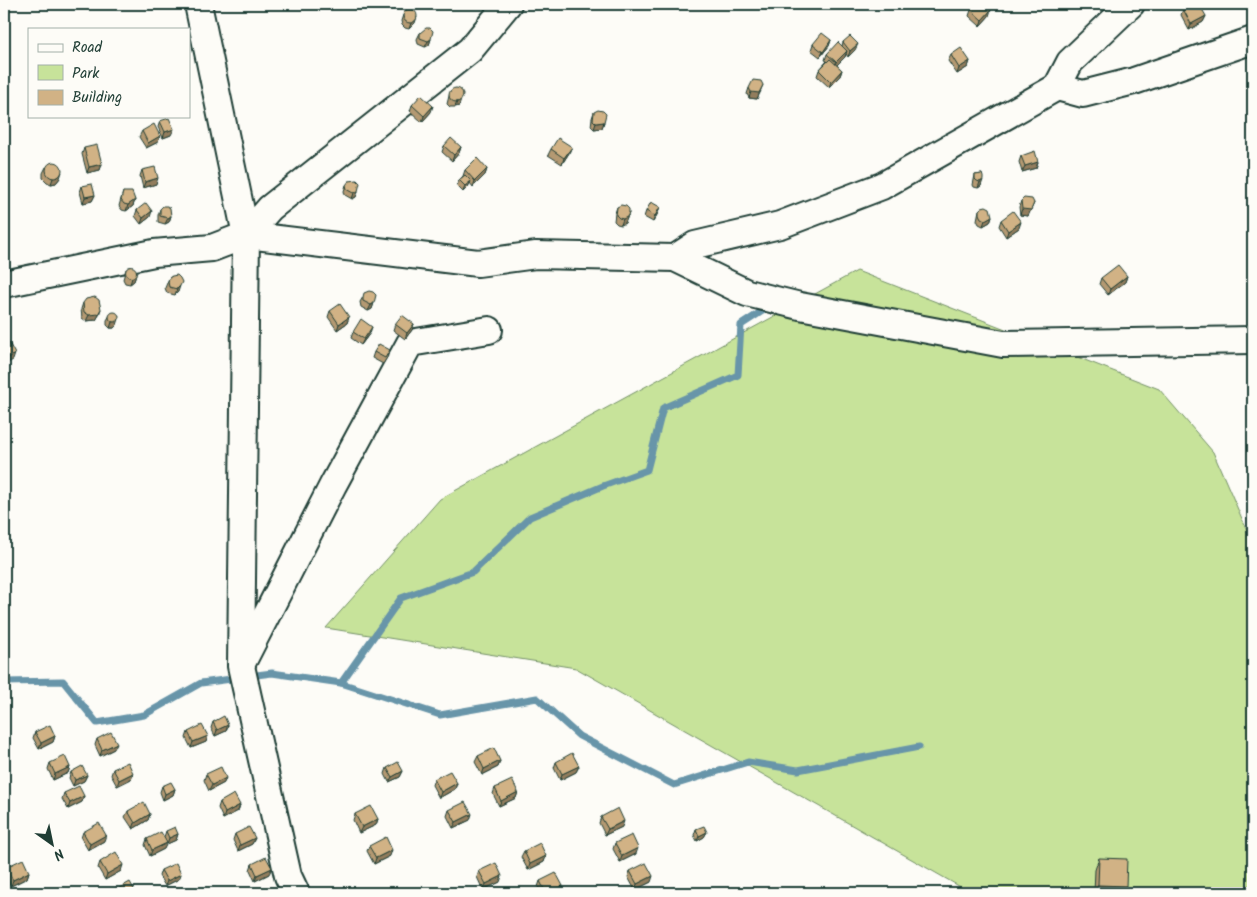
<svg xmlns="http://www.w3.org/2000/svg" width="1257" height="897" font-family="Kalam,sans-serif">
<style>
.green{fill:#c7e39a;stroke:#739067}
.lines{fill:none;stroke-linecap:round;stroke-linejoin:round}
.stream{stroke:#6895a9;stroke-width:7}
.minor-casing{stroke:#1f3d34;stroke-width:30}
.minor{stroke:#fdfcf7;stroke-width:26}
.wall{fill:#b49972;stroke:#1f3d34}
.shaded-wall{fill:#927d5d;stroke:#1f3d34}
.building{fill:#d1b285;stroke:#1f3d34}
</style>
<rect width="100%" height="100%" fill="#fdfcf7"/>
<filter id="ink" filterUnits="userSpaceOnUse"><feTurbulence type="fractalNoise" baseFrequency=".02" numOctaves="2"/><feDisplacementMap in="SourceGraphic" scale="10" xChannelSelector="R" yChannelSelector="G"/><feConvolveMatrix kernelMatrix="1 2 1 2 8 2 1 2 1" color-interpolation-filters="sRGB"/></filter>
<g filter="url(#ink)">
<!-- green -->
<polygon class="green" points="857,271 1159,389 1213,452 1253,544 1253,890 1239,893 971,893 576,668 326,628 440,499"/>
<g class="lines">
<!-- stream -->
<g class="stream">
<polyline points="249,676 272,673 341,683 440,715 537,698 579,736 674,785 748,762 798,770 919,747"/>
<polyline points="4,682 63,681 97,723 144,715 201,683 239,678"/>
<polyline points="341,683 401,598 473,572 530,517 603,486 647,470 663,408 738,375 741,325 764,310"/>
</g>
<!-- minor casing -->
<g class="minor-casing">
<g id="minor">
<polyline points="198,4 246,235 241,666 288,876 296,893"/>
<polyline points="1057,87 1083,94 1134,81 1253,40"/>
<polyline points="246,235 270,208 470,50 508,4"/>
<polyline points="675,258 695,245 780,225 882,186 1057,87 1070,62 1131,4"/>
<polyline points="4,284 154,253 212,248 246,235 478,263 536,255 675,258 747,293 800,306 1003,344 1253,340"/>
<polyline points="243,661 333,485 410,343 489,330"/>
</g>
</g>
<!-- minor -->
<use href="#minor" class="minor"/>
</g>
<!-- wall -->
<g class="wall">
<polygon points="375,4 386,4 382,8 378,8 375,6"/>
<polygon points="1183,9 1206,16 1203,22 1189,30 1181,15"/>
<polygon points="971,10 989,16 980,26 969,16"/>
<polygon points="403,15 415,23 409,29 405,28 402,25 401,21"/>
<polygon points="420,33 431,39 429,45 425,47 418,44 417,39"/>
<polygon points="831,40 829,46 820,57 811,50 813,44"/>
<polygon points="843,42 855,50 848,57 846,54 845,57 837,65 842,70 840,76 829,87 817,76 819,70 827,61 825,60 827,54 842,46"/>
<polygon points="951,55 970,61 968,67 957,74 948,61"/>
<polygon points="749,88 761,91 757,99 749,98 747,94"/>
<polygon points="451,90 459,106 455,107 450,107 447,104 449,96"/>
<polygon points="412,105 431,112 422,122 410,111"/>
<polygon points="594,112 604,122 602,128 594,129 591,126 592,118"/>
<polygon points="160,121 171,135 163,138 158,127"/>
<polygon points="142,131 158,142 146,148 139,137"/>
<polygon points="444,146 461,147 459,153 452,161 442,152"/>
<polygon points="84,148 102,164 100,170 87,173 82,154"/>
<polygon points="551,149 569,153 562,164 548,155"/>
<polygon points="1021,156 1038,162 1036,168 1022,172 1019,162"/>
<polygon points="46,167 60,178 56,183 51,184 47,182 43,178 43,173"/>
<polygon points="487,169 485,175 473,187 470,183 468,187 463,192 457,186 459,180 463,176 465,170"/>
<polygon points="142,170 156,184 143,188 140,176"/>
<polygon points="982,174 981,186 978,188 974,187 973,185 975,175"/>
<polygon points="346,185 358,191 356,197 352,199 345,195 344,191"/>
<polygon points="82,186 95,195 92,201 83,203 80,192"/>
<polygon points="123,192 135,200 133,206 126,211 122,210 119,206"/>
<polygon points="1021,201 1034,203 1028,216 1020,215 1019,207"/>
<polygon points="617,207 629,213 625,223 621,225 617,224 614,221 615,213"/>
<polygon points="160,209 171,216 169,222 165,224 158,222 158,215"/>
<polygon points="137,210 150,217 141,224 135,216"/>
<polygon points="979,210 992,216 990,222 983,226 979,224 977,220"/>
<polygon points="646,211 658,213 653,222 644,217"/>
<polygon points="1001,220 1019,228 1006,237 999,226"/>
<polygon points="126,269 136,275 134,281 130,284 125,283 123,279"/>
<polygon points="172,276 178,292 175,295 167,293 165,288 169,278"/>
<polygon points="1127,276 1125,282 1108,295 1099,284 1101,278"/>
<polygon points="363,297 374,303 372,309 368,311 361,307 360,302"/>
<polygon points="83,303 99,315 96,320 86,321 82,318 81,309"/>
<polygon points="330,311 349,317 347,323 337,330 328,317"/>
<polygon points="110,315 117,325 114,328 110,328 107,325 107,320"/>
<polygon points="395,324 414,324 412,330 405,339 393,330"/>
<polygon points="353,332 370,333 361,345 351,338"/>
<polygon points="374,352 388,356 383,364 372,358"/>
<polygon points="213,722 228,725 226,731 215,736 211,728"/>
<polygon points="35,732 55,736 53,742 39,749 33,738"/>
<polygon points="188,732 208,736 206,742 191,748 186,738"/>
<polygon points="97,739 114,749 100,756 95,745"/>
<polygon points="478,756 500,761 498,767 482,775 475,762"/>
<polygon points="556,762 579,766 576,772 560,780 554,768"/>
<polygon points="50,763 70,767 68,773 53,780 48,769"/>
<polygon points="387,768 403,771 400,777 389,782 385,774"/>
<polygon points="113,769 133,773 131,779 117,786 111,775"/>
<polygon points="71,772 87,775 84,781 73,786 69,778"/>
<polygon points="206,774 224,783 209,791 204,780"/>
<polygon points="434,779 457,783 455,789 439,798 432,785"/>
<polygon points="162,786 175,789 173,795 163,800 160,792"/>
<polygon points="495,788 518,792 516,798 499,806 493,794"/>
<polygon points="64,793 84,796 82,802 68,809 62,799"/>
<polygon points="220,802 240,805 238,811 223,819 218,808"/>
<polygon points="449,810 470,820 453,828 447,816"/>
<polygon points="128,811 150,814 148,820 133,829 125,817"/>
<polygon points="355,814 378,819 376,825 359,833 353,820"/>
<polygon points="601,817 622,827 605,835 599,823"/>
<polygon points="696,829 707,832 704,837 697,841 694,835"/>
<polygon points="166,831 178,834 176,840 167,844 166,843 164,849 150,856 145,845 147,839 164,837"/>
<polygon points="83,832 104,841 88,850 81,838"/>
<polygon points="235,834 255,838 252,844 238,851 233,840"/>
<polygon points="615,843 636,854 620,862 613,849"/>
<polygon points="369,846 390,856 374,864 367,851"/>
<polygon points="524,851 546,856 544,862 528,870 521,857"/>
<polygon points="1099,858 1123,893 1094,893 1095,870"/>
<polygon points="100,862 121,871 105,880 98,868"/>
<polygon points="252,864 269,874 255,881 250,870"/>
<polygon points="6,867 29,872 27,878 11,886 4,873"/>
<polygon points="161,870 181,874 179,879 165,886 159,876"/>
<polygon points="479,871 500,882 483,890 477,877"/>
<polygon points="630,871 651,882 635,890 628,877"/>
<polygon points="540,881 563,886 561,891 557,893 541,893 538,887"/>
</g>
<!-- shaded-wall -->
<g class="shaded-wall">
<polygon points="380,4 386,4 382,8 378,8"/>
<polygon points="991,10 989,16 980,26 982,20"/>
<polygon points="1206,16 1203,22 1189,30 1191,24"/>
<polygon points="417,17 415,23 409,29 411,23"/>
<polygon points="431,39 429,45 425,47 428,41"/>
<polygon points="831,40 829,46 820,57 823,52"/>
<polygon points="858,44 855,50 848,57 850,51"/>
<polygon points="847,51 845,57 834,68 836,62"/>
<polygon points="970,61 968,67 957,74 959,68"/>
<polygon points="842,70 840,76 829,87 831,82"/>
<polygon points="763,85 757,99 749,98 751,92"/>
<polygon points="461,100 459,106 455,107 457,102"/>
<polygon points="433,106 431,112 422,122 424,116"/>
<polygon points="604,122 602,128 594,129 596,123"/>
<polygon points="174,129 171,135 163,138 165,132"/>
<polygon points="160,136 158,142 146,148 148,143"/>
<polygon points="461,147 459,153 452,161 454,155"/>
<polygon points="572,147 569,153 562,164 564,158"/>
<polygon points="1038,162 1036,168 1022,172 1025,166"/>
<polygon points="102,164 100,170 87,173 89,167"/>
<polygon points="487,169 485,175 473,187 475,181"/>
<polygon points="62,172 60,178 56,183 51,184 53,178"/>
<polygon points="158,178 156,184 143,188 145,182"/>
<polygon points="983,180 981,186 978,188 980,182"/>
<polygon points="471,181 468,187 463,192 465,186"/>
<polygon points="358,191 356,197 352,199 354,193"/>
<polygon points="95,195 92,201 83,203 85,197"/>
<polygon points="135,200 133,206 126,211 128,205"/>
<polygon points="1034,203 1028,216 1020,215 1022,209"/>
<polygon points="660,207 658,213 653,222 655,216"/>
<polygon points="152,211 150,217 141,224 143,218"/>
<polygon points="629,213 625,223 621,225 623,219"/>
<polygon points="171,216 169,222 165,224 168,218"/>
<polygon points="992,216 990,222 983,226 985,220"/>
<polygon points="1021,222 1019,228 1006,237 1008,231"/>
<polygon points="136,275 134,281 130,284 132,278"/>
<polygon points="1127,276 1125,282 1108,295 1110,289"/>
<polygon points="180,286 178,292 175,295 177,289"/>
<polygon points="374,303 372,309 368,311 371,305"/>
<polygon points="101,309 99,315 96,320 86,321 89,315"/>
<polygon points="349,317 347,323 337,330 339,324"/>
<polygon points="119,319 117,325 114,328 110,328 112,322"/>
<polygon points="414,324 412,330 405,339 407,333"/>
<polygon points="372,327 370,333 361,345 364,339"/>
<polygon points="15,354 13,360 4,365 4,360"/>
<polygon points="228,725 226,731 215,736 217,730"/>
<polygon points="55,736 53,742 39,749 41,743"/>
<polygon points="208,736 206,742 191,748 193,742"/>
<polygon points="117,743 114,749 100,756 102,750"/>
<polygon points="500,761 498,767 482,775 484,769"/>
<polygon points="579,766 576,772 560,780 562,774"/>
<polygon points="70,767 68,773 53,780 55,774"/>
<polygon points="403,771 400,777 389,782 392,777"/>
<polygon points="133,773 131,779 117,786 119,780"/>
<polygon points="87,775 84,781 73,786 75,780"/>
<polygon points="226,778 224,783 209,791 212,785"/>
<polygon points="457,783 455,789 439,798 441,792"/>
<polygon points="175,789 173,795 163,800 165,794"/>
<polygon points="518,792 516,798 499,806 501,801"/>
<polygon points="84,796 82,802 68,809 70,803"/>
<polygon points="240,805 238,811 223,819 225,813"/>
<polygon points="150,814 148,820 133,829 135,823"/>
<polygon points="472,814 470,820 453,828 456,822"/>
<polygon points="378,819 376,825 359,833 362,827"/>
<polygon points="624,821 622,827 605,835 608,829"/>
<polygon points="10,830 8,836 4,838 4,834"/>
<polygon points="707,832 704,837 697,841 699,836"/>
<polygon points="178,834 176,840 167,844 169,838"/>
<polygon points="106,835 104,841 88,850 90,844"/>
<polygon points="255,838 252,844 238,851 240,845"/>
<polygon points="167,843 164,849 150,856 152,850"/>
<polygon points="638,848 636,854 620,862 622,856"/>
<polygon points="392,850 390,856 374,864 376,858"/>
<polygon points="546,856 544,862 528,870 530,864"/>
<polygon points="123,865 121,871 105,880 107,874"/>
<polygon points="272,868 269,874 255,881 257,875"/>
<polygon points="29,872 27,878 11,886 13,880"/>
<polygon points="181,874 179,879 165,886 167,881"/>
<polygon points="502,876 500,882 483,890 486,884"/>
<polygon points="653,876 651,882 635,890 637,884"/>
<polygon points="1098,885 1126,886 1123,893 1095,893"/>
<polygon points="563,886 561,891 557,893 548,893"/>
</g>
<!-- building -->
<g class="building">
<polygon points="977,4 984,4 991,10 982,20 971,10"/>
<polygon points="1194,4 1199,4 1206,16 1191,24 1183,9"/>
<circle cx="410" cy="16" r="7"/>
<polygon points="426,28 430,28 433,31 431,39 428,41 420,38 420,33"/>
<polygon points="822,33 831,40 823,52 813,44"/>
<polygon points="850,36 858,44 850,51 843,42"/>
<polygon points="838,42 847,51 836,62 827,54"/>
<polygon points="961,48 970,61 959,68 951,55"/>
<polygon points="830,59 842,70 831,82 819,70"/>
<polygon points="753,80 761,81 763,85 759,93 751,92 749,88"/>
<circle cx="456" cy="95" r="7"/>
<polygon points="421,95 433,106 424,116 412,105"/>
<polygon points="598,110 603,111 606,114 604,122 596,123 593,120 594,112"/>
<polygon points="169,118 174,129 165,132 160,121"/>
<polygon points="154,124 160,136 148,143 142,131"/>
<polygon points="451,138 461,147 454,155 444,146"/>
<polygon points="558,138 572,147 564,158 551,149"/>
<polygon points="97,145 102,164 89,167 84,148"/>
<polygon points="1035,151 1038,162 1025,166 1021,156"/>
<polygon points="477,158 487,169 475,181 465,170"/>
<circle cx="54" cy="170" r="8"/>
<polygon points="155,167 158,178 145,182 142,170"/>
<polygon points="982,174 983,177 983,180 980,182 977,181 975,179 975,175"/>
<polygon points="465,175 471,181 465,186 459,180"/>
<polygon points="357,180 360,183 358,191 354,193 347,189 346,185 349,181"/>
<polygon points="92,184 95,195 85,197 82,186"/>
<polygon points="123,192 132,192 135,200 128,205 124,204 121,200"/>
<polygon points="1024,198 1032,199 1034,203 1031,210 1022,209 1021,201"/>
<polygon points="651,202 660,207 655,216 646,211"/>
<polygon points="146,203 152,211 143,218 137,210"/>
<polygon points="621,205 626,206 629,209 629,213 627,217 623,219 619,218 616,215 617,207"/>
<polygon points="163,206 167,206 170,208 171,216 168,218 160,216 160,209"/>
<polygon points="986,206 990,208 992,216 985,220 981,218 979,214 979,210 982,207"/>
<polygon points="1013,211 1021,222 1008,231 1001,220"/>
<polygon points="1118,265 1127,276 1110,289 1101,278"/>
<circle cx="131" cy="272" r="5.5"/>
<polygon points="177,275 180,278 182,282 180,286 177,289 169,287 168,282 169,278 172,276"/>
<polygon points="369,291 373,292 376,295 374,303 371,305 363,301 363,297 364,293"/>
<polygon points="95,297 99,300 101,309 98,314 89,315 84,312 83,303 86,299"/>
<polygon points="340,304 349,317 339,324 330,311"/>
<circle cx="114" cy="317" r="5"/>
<polygon points="402,315 414,324 407,333 395,324"/>
<polygon points="361,319 372,327 364,339 353,332"/>
<polygon points="8,341 15,354 4,360 4,343"/>
<polygon points="379,344 390,350 385,358 374,352"/>
<polygon points="224,716 228,725 217,730 213,722"/>
<polygon points="50,725 55,736 41,743 35,732"/>
<polygon points="202,725 208,736 193,742 188,732"/>
<polygon points="111,732 117,743 102,750 97,739"/>
<polygon points="494,748 500,761 484,769 478,756"/>
<polygon points="572,753 579,766 562,774 556,762"/>
<polygon points="65,756 70,767 55,774 50,763"/>
<polygon points="128,762 133,773 119,780 113,769"/>
<polygon points="398,762 403,771 392,777 387,768"/>
<polygon points="82,766 87,775 75,780 71,772"/>
<polygon points="221,767 226,778 212,785 206,774"/>
<polygon points="450,771 457,783 441,792 434,779"/>
<polygon points="512,780 518,792 501,801 495,788"/>
<polygon points="171,782 175,789 165,794 162,786"/>
<polygon points="79,786 84,796 70,803 64,793"/>
<polygon points="234,794 240,805 225,813 220,802"/>
<polygon points="144,802 150,814 135,823 128,811"/>
<polygon points="465,802 472,814 456,822 449,810"/>
<polygon points="371,806 378,819 362,827 355,814"/>
<polygon points="618,808 624,821 608,829 601,817"/>
<polygon points="4,819 10,830 4,834"/>
<polygon points="99,823 106,835 90,844 83,832"/>
<polygon points="704,826 707,832 699,836 696,829"/>
<polygon points="175,827 178,834 169,838 166,831"/>
<polygon points="249,827 255,838 240,845 235,834"/>
<polygon points="161,832 167,843 152,850 147,839"/>
<polygon points="632,835 638,848 622,856 615,843"/>
<polygon points="386,837 392,850 376,858 369,846"/>
<polygon points="540,843 546,856 530,864 524,851"/>
<polygon points="116,852 123,865 107,874 100,862"/>
<polygon points="266,857 272,868 257,875 252,864"/>
<polygon points="1099,858 1127,859 1126,886 1098,885"/>
<polygon points="23,859 29,872 13,880 6,867"/>
<polygon points="176,863 181,874 167,881 161,870"/>
<polygon points="496,863 502,876 486,884 479,871"/>
<polygon points="646,863 653,876 637,884 630,871"/>
<polygon points="556,873 563,886 546,893 540,881"/>
<polygon points="130,882 136,893 116,893 114,891"/>
<polygon points="37,890 39,893 31,893"/>
</g>
</g>
<!-- margin -->
<rect width="1257" height="897" fill="none" stroke="#fdfcf7" stroke-width="20"/>
<rect x="10" y="10" width="1237" height="877" fill="none" stroke="#1f3d34" stroke-width="2" filter="url(#ink)"/>
<!-- legend -->
<rect x="28" y="28" width="162" height="90" fill="#fdfcf7" stroke="#a4b0a9"/>
<rect x="38" y="44" width="25" height="8" fill="#fdfcf7" stroke="#a4b0a9"/>
<text x="72" y="52" font-size="15" fill="#1f3d34">Road</text>
<rect x="38" y="65" width="25" height="15" fill="#c7e39a" stroke="#a4b0a9"/>
<text x="72" y="78" font-size="15" fill="#1f3d34">Park</text>
<rect x="38" y="90" width="25" height="15" fill="#d1b285" stroke="#a4b0a9"/>
<text x="72" y="102" font-size="15" fill="#1f3d34">Building</text>
<!-- north arrow -->
<g transform="translate(52 844) rotate(147)" stroke="#fdfcf7" stroke-width="4" paint-order="stroke">
<path d="M0-4L9 19L0 12L-9 19Z" fill="#1f3d34"/>
<text y="-8" font-size="14" font-weight="bold" text-anchor="middle" fill="#1f3d34">N</text>
</g>
</svg>
